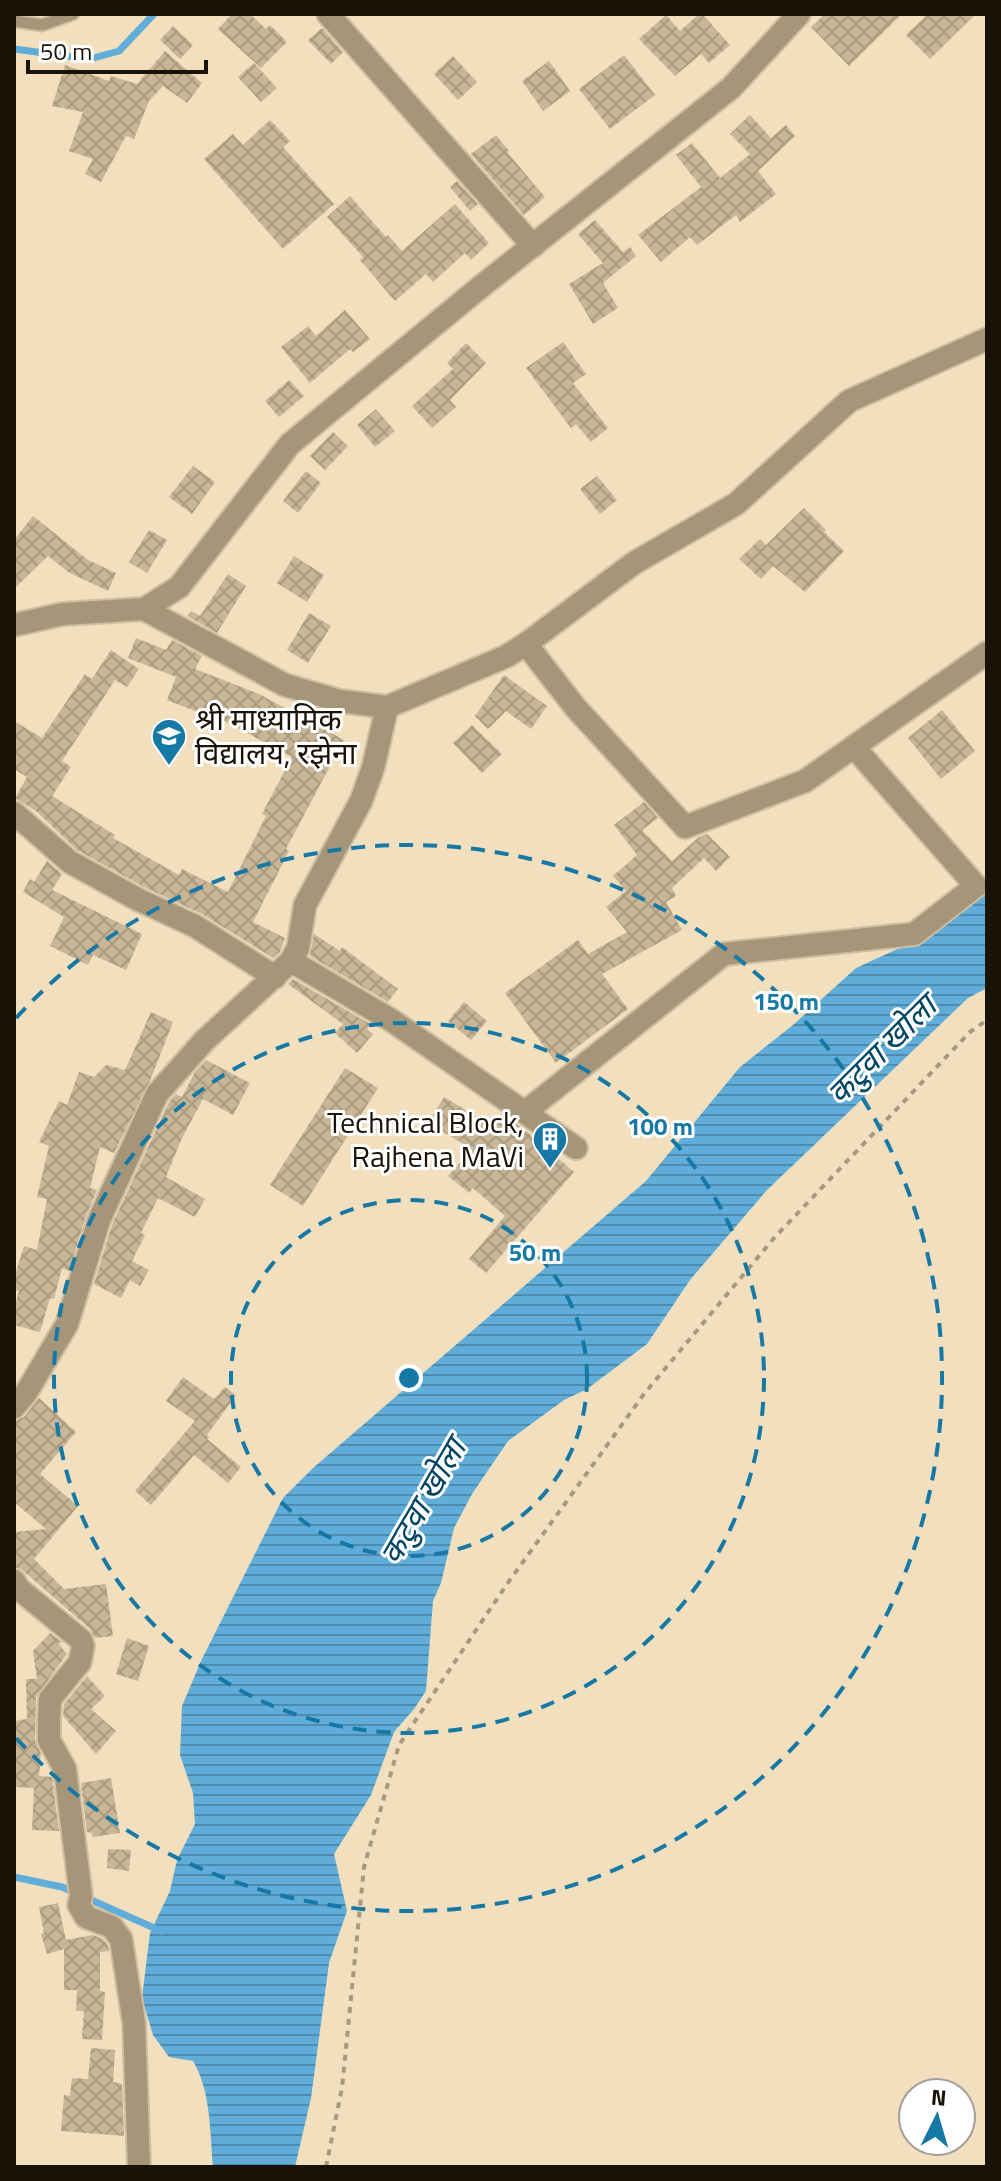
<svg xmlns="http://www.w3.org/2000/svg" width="1001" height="2181" font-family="'Titillium Web','Noto Sans Devanagari',sans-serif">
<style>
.water{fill:url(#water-rules)}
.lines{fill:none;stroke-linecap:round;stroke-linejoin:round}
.stream{stroke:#5fadd8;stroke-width:7}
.building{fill:url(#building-cross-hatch)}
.lane-casing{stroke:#cfbea1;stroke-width:15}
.street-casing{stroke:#cfbea1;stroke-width:26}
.path{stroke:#a7987f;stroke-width:4;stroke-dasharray:6 6;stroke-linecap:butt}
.lane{stroke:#a69679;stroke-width:11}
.street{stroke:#a69679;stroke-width:22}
.ring{fill:none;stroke:#1679a5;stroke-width:4;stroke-dasharray:14 10}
.labels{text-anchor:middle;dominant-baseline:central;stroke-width:6;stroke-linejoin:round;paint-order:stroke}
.poi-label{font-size:30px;fill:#191206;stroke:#fff;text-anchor:start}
.water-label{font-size:32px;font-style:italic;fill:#014562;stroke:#fff}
.centre{fill:#1679a5;stroke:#fff;stroke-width:4}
.ring-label{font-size:24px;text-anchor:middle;font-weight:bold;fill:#1679a5;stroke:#fff;stroke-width:6;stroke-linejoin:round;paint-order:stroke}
</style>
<defs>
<pattern id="water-rules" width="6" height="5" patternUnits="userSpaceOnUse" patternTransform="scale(2)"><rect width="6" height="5" fill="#5fadd8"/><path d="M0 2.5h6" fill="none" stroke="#4e8bad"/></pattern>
<pattern id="building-cross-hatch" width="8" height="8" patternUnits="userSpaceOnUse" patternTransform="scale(2)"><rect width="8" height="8" fill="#c8b696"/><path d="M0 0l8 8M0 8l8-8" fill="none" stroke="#ab9b80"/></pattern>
</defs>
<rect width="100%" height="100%" fill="#f2dfbe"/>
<!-- water -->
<path class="water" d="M987 885V988L968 998 767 1190 690 1280 647 1344 587 1389 564 1400 508 1441 472 1494 454 1528 441 1583 433 1601 426 1691 414 1709 394 1732 371 1795 334 1854 347 1911 329 1963 311 2098 295 2167H213C210 2133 211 2091 193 2061L169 2057 153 2035 142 1998 150 1933 170 1891 177 1860 195 1824 193 1793 180 1755 182 1706 202 1659 283 1498 313 1468 646 1181 740 1067 793 1025 856 968 915 941Z"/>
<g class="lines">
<!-- stream -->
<g class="stream">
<polyline points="14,49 90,59 119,51 154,14"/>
<polyline points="14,1877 62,1887 161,1931"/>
</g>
</g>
<!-- building -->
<g class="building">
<polygon points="232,14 250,14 266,29 270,25 287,42 261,68 218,29"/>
<polygon points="699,14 702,14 730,45 709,63 701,54 675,76 639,39 666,15 680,31"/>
<polygon points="825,14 902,14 849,66 811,27"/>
<polygon points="928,14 976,14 930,59 906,35"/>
<polygon points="173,26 193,45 180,59 160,40"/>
<polygon points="322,28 343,52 331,64 308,40"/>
<polygon points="165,51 202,83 187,103 163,86 149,101 134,139 126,136 101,182 85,174 93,159 69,151 83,112 52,106 65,65 109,81 111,76 137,84"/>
<polygon points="624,55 655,95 610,129 579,89"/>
<polygon points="453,56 477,82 458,100 434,74"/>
<polygon points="549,61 570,91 543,111 522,81"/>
<polygon points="254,63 277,88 261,102 238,77"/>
<polygon points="750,115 771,138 786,125 795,136 758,171 776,194 740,222 736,215 697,245 690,237 661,262 638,235 701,187 676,155 692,143 720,178 750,154 730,134"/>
<polygon points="270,120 290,141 283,147 334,204 283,249 204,159 233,134 243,145"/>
<polygon points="496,135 509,151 507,152 545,197 524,215 471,154"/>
<polygon points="457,181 478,204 470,211 450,187"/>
<polygon points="350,196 386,237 388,235 402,251 455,204 489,243 471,260 465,253 433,282 426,274 395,301 360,260 363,257 327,217"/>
<polygon points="595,220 623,252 630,247 636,256 603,283 618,308 593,324 569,284 603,263 578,234"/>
<polygon points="345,310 370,339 353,352 350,349 310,383 281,347 308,326 316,336"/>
<polygon points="563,342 586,374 573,383 608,428 591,442 576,424 571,428 526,368"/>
<polygon points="466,343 486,363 450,400 456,407 432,428 412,406 453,369 447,363"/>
<polygon points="289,380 304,396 279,417 265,401"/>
<polygon points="376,409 395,431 375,447 357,425"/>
<polygon points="333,432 348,446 325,470 310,456"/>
<polygon points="193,466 215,482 192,514 169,497"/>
<polygon points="306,471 321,483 298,513 283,501"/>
<polygon points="597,476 617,500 600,514 580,489"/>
<polygon points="804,508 826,530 824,532 844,551 805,592 773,566 761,579 739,559 760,539 766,545"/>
<polygon points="33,516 88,560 116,573 108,591 68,572 48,556 14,589 14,540"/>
<polygon points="149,530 167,540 147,573 129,562"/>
<polygon points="294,556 324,575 307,602 277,583"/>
<polygon points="228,574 246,586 217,633 187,616 191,611 200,616"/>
<polygon points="309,613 331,626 308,663 287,650"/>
<polygon points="136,638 166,650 172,640 202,656 195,669 259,694 344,740 286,849 289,851 253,922 285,938 280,952 273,958 202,914 146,888 77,850 36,811 15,798 27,777 14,769 14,721 42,738 85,674 92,679 111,650 139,669 127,687 115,680 62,761 71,767 52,796 115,835 113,838 179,875 182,869 228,892 266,816 262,814 292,757 219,718 218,720 167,700 176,677 128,658"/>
<polygon points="504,675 547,706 531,729 506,711 488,729 475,716"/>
<polygon points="942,710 975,751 941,779 908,738"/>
<polygon points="472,725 502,754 482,773 453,743"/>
<polygon points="644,802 658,818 642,830 672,861 699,837 707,834 730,857 716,871 704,858 672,888 676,896 666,902 682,930 602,974 628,1009 556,1063 505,993 578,940 588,954 627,932 606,907 626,891 613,876 637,855 614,825"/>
<polygon points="47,861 62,874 52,890 142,934 126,970 93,955 88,965 50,946 64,917 23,892 30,879 34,882"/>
<polygon points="314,934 340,951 342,947 398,989 388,1002 310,956"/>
<polygon points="293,979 370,1024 367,1029 373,1034 357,1053 335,1033 343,1024 288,984"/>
<polygon points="464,1002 487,1021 471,1040 448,1021"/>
<polygon points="151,1012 173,1022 150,1081 114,1153 100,1147 90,1188 97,1190 86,1216 69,1271 62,1268 54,1299 50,1298 40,1332 14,1325 14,1309 19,1291 14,1290 14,1279 24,1246 37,1250 47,1199 37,1197 49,1146 39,1142 59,1101 67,1105 79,1072 94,1077 106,1065 125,1070"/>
<polygon points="206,1060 250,1083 233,1115 203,1099 182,1138 166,1177 205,1199 195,1217 158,1198 141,1233 145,1235 132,1261 149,1270 140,1286 130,1280 121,1298 94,1284 112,1225 169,1102 176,1094 182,1097 195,1072"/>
<polygon points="345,1068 378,1088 303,1206 270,1185"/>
<polygon points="444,1097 492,1126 502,1114 526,1131 574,1172 486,1273 469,1259 505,1216 473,1188 469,1193 448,1176 472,1149 428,1123"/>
<polygon points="183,1377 214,1399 225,1387 236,1395 207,1435 209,1437 207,1439 241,1467 228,1483 194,1455 151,1505 135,1491 195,1421 166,1401"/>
<polygon points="39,1398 76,1432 40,1474 78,1506 34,1559 64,1589 106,1584 113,1636 95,1638 90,1629 21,1569 14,1567 14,1532 46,1529 14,1502 14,1421 24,1417"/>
<polygon points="50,1633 62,1642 58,1643 67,1654 36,1697 35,1740 41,1754 39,1776 52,1777 59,1831 32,1830 34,1788 14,1787 14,1721 27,1719 26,1679 37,1679 33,1651"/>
<polygon points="127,1638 149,1646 138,1681 116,1674"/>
<polygon points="87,1676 105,1696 91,1709 116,1731 96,1754 63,1716 64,1704"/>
<polygon points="111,1778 120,1833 93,1837 92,1833 87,1832 81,1783"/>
<polygon points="108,1849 131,1850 129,1871 107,1868"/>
<polygon points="58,1903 66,1940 93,1935 103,1939 108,1945 109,1951 100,1952 100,1991 105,1992 102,2040 82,2039 84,2011 76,2011 77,1990 64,1990 64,1949 47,1954 41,1934 44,1933 39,1907"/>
<polygon points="91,2048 115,2050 113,2082 122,2084 124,2136 61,2131 64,2095 70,2096 72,2078 88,2079"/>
</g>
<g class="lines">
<!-- lane casing -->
<g class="lane-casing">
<polyline id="lane" points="14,21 42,25 73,14"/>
</g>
<!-- street casing -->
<g class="street-casing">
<g id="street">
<polyline points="328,14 533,246"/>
<polyline points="144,609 285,685 340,701 387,707 507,656 526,644 634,563 736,504 849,401 987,339"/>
<polyline points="14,625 63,614 144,609 179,587 290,444 478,289 731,88 799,14"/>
<polyline points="526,644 575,707 685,827 805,781 987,653"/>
<polyline points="14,813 70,862 139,900 195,926 275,977"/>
<polyline points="291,961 391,1020 576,1148"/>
<polyline points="525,1112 724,954 914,934 976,886 854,747"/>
<polyline points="14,1407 26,1393 67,1324 99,1220 157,1094 204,1041 291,961 298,948 305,905 361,801 373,768 387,707"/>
<polyline points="14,1581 19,1589 81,1640 83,1646 80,1662 50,1699 49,1720 49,1740 65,1769 81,1896 79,1905 86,1917 112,1927 121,1939 134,2023 139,2167"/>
</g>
</g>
<!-- path -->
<polyline class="path" points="326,2167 342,2088 364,1867 399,1745 507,1584 644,1394 774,1238 970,1032 987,1020"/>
<!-- lane -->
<use href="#lane" class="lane"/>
<!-- street -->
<use href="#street" class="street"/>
</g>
<!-- distance rings -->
<g class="ring">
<circle cx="409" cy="1378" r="178"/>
<circle cx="409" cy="1378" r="355"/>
<path d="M16 1018A533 533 0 1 1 16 1738"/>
</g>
<!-- icons -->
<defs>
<g id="school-pin" transform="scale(1.8)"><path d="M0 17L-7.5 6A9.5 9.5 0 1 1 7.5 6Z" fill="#1679a5" stroke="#fff"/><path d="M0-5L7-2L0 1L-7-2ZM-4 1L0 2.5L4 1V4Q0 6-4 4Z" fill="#fff"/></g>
<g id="building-pin" transform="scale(1.8)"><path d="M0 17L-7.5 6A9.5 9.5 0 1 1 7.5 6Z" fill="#1679a5" stroke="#fff"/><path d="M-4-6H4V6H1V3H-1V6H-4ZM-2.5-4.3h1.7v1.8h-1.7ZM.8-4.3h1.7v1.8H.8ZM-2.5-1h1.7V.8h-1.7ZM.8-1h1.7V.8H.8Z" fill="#fff"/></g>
</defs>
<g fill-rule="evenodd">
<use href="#school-pin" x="169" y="736"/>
<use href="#building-pin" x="550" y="1139"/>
</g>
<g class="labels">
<!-- poi labels -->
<g class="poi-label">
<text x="195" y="719">श्री माध्यामिक<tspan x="195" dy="34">विद्यालय, रझेना</tspan></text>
<text x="524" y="1122" text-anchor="end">Technical Block,<tspan x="524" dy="34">Rajhena MaVi</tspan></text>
</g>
<!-- water labels -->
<g class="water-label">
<text transform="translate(881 1049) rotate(-45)">कटुवा खोला</text>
<text transform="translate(422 1501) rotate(-60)">कटुवा खोला</text>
</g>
</g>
<circle cx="409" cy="1378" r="12" class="centre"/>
<g class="ring-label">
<text x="786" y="1010">150 m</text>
<text x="660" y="1135">100 m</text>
<text x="535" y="1261">50 m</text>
</g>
<!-- border -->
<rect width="1001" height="2181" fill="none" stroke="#191206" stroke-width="32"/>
<!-- north arrow -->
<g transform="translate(937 2117) rotate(5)"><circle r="38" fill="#ffffff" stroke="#a3a09b" stroke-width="2"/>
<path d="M0-6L14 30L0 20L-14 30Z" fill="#1679a5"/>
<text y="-12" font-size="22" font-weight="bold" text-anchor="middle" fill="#191206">N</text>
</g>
<!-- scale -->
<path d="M28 60v12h178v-12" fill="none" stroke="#191206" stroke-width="4"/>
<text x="40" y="60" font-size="24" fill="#191206" stroke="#ffffff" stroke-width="6" paint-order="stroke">50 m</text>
</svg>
